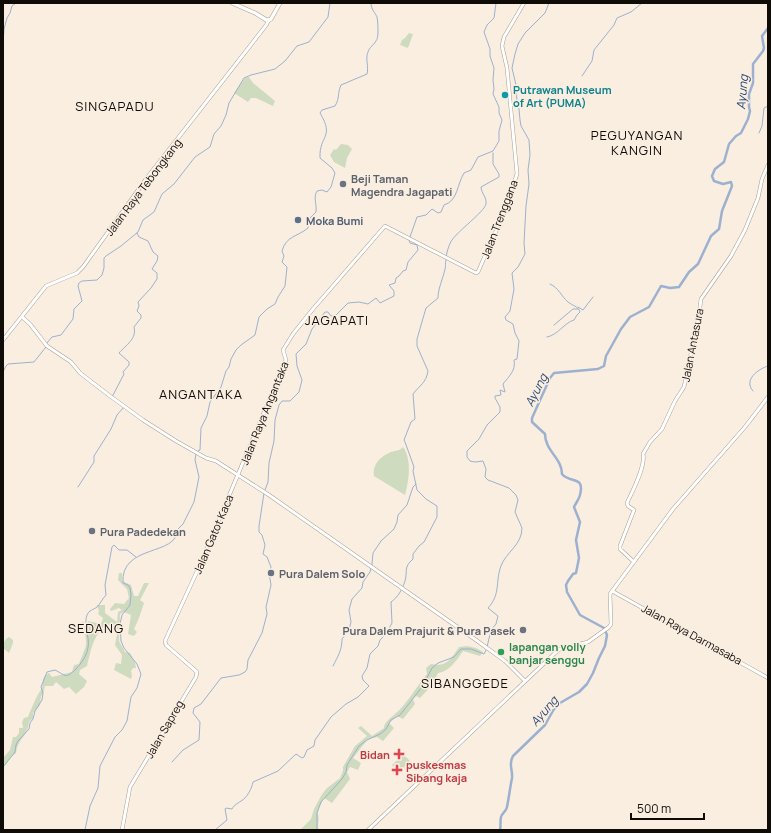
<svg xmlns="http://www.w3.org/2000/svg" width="771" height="833" font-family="Manrope,sans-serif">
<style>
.green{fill:#cedbbf}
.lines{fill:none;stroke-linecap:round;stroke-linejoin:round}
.stream{stroke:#9cb1cf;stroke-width:1}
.river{stroke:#9cb1cf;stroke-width:2.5}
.major-casing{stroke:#a99e92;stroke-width:4}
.highway-casing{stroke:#a99e92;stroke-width:4.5}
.major{stroke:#fff;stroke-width:3}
.highway{stroke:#fff;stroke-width:3.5}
.culture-dot{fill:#0f9aa8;stroke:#faeee1;stroke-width:1.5}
.worship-dot{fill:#6b7280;stroke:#faeee1;stroke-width:1.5}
.service-dot{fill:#5c6f8a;stroke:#faeee1;stroke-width:1.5}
.leisure-dot{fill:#2e9e5b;stroke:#faeee1;stroke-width:1.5}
.health-dot{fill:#e0444e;stroke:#faeee1;stroke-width:1.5}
.labels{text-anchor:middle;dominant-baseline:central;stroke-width:3;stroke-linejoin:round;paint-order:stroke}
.culture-label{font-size:11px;font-weight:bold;fill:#0d838f;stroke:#faeee1;text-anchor:start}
.worship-label{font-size:11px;font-weight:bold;fill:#5b616d;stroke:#faeee1;text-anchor:start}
.street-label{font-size:11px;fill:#0f0b07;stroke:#faeee1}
.service-label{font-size:11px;font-weight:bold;fill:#4e5e75;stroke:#faeee1;text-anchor:start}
.leisure-label{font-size:11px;font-weight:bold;fill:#27864d;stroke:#faeee1;text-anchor:start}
.health-label{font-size:11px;font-weight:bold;fill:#be3a42;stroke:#faeee1;text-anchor:end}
.water-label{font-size:12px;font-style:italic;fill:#2d4a75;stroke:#faeee1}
.quarter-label{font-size:13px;letter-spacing:1px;fill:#0f0b07;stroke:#faeee1}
</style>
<rect width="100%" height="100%" fill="#faeee1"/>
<!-- green -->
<g class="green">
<polygon points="409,33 413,34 408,48 400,45 402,40 405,38"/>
<polygon points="249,77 253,83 275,101 273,106 256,98 251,98 248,102 234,93 245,78"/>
<polygon points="341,144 348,145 352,149 347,158 345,168 334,162 330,155 334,149 336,150"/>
<path d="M403 447C412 459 409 481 405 495L374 476C372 466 379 457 389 453 394 450 399 452 403 447Z"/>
<path d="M119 573H122V581L131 585 134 596H138L144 583H149L140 600 144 603 139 618 134 629 137 632 134 636 128 634 131 615 124 612 120 614 119 641 125 652 130 653 135 662 136 668H133L131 671 132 676 131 679 114 670 116 663 121 664 122 655 115 645 118 629 107 624C93 635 91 650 87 666L80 670 79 674 87 681 84 687 76 694 69 687 64 689 56 682 53 686H45L43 694 41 696 40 705 33 713V718L29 722C27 738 18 738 16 753 9 757 9 763 3 767V758L10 750 13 737H16L19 733V728H23L22 722 24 718 28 717C30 712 38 692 42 689 43 682 42 676 49 673L52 677 72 672 74 665 79 664C80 661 86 647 86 645 87 637 83 629 82 621L87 625 88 621 101 624 103 618 98 614 99 611 97 605H105V613L117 622 118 612 122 610 119 608 111 611 110 609 115 603 124 604 129 598 127 589 118 580Z"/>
<path d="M9 637 13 640V643L9 653 3 648C3 643 5 639 9 637Z"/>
<path d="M467 646 476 648 483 652 480 656 463 651C456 661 450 671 438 673L432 685 420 698 416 696 413 699 415 704 403 719 397 716 389 723 394 728 383 741 377 737 368 739 353 758 361 763 358 770 350 767 347 772 350 779 332 803 324 798 317 812C321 821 316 823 319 830H300L311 819 314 809 321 796 326 789 340 778 343 771V767L355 746 367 736 358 728 361 726 372 736 384 728C384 722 391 718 395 714 406 705 417 686 427 674L426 668 431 664C447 667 450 660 459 647Z"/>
<polygon points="403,754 410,761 400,772 392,765"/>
</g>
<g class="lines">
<!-- stream -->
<g class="stream">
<polyline points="3,45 4,29 7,18 10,13 12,6 16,3"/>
<polyline points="582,76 592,61 594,50 614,25 617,18 631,12 642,3"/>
<polyline points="768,97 768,102"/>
<polyline points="759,133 762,126 764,108 768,106"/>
<path d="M410 237 417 217 426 215 432 209 438 213 441 212 444 205C458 201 457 184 464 173L471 170 478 157 493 151 499 141V131L502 120 499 113V107L493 94 494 89 493 80 494 68 490 56V49L484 32 487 25 494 18 496 3"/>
<polyline points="578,307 583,310 593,297"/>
<polyline points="554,325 573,309 578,309"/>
<path d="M547 337C558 335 564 323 574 320L577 315 580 312C578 306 573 306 568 302 561 296 559 288 550 284"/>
<polyline points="46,344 52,337 61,335 73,319 74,309 82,301 78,286 79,283 82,281 97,280 102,275 104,268 104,258 106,256 121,246 138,232 143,220 154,212 162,194 174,184 195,157 210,147 214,134 221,126 226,115 229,103 244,78 251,75 275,69 285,61 297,46 309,42 328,17 330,3"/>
<polyline points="3,372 6,366 8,364 34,362 46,347"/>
<path d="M753 391C743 380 758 369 768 366"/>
<path d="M112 397 124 374 123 372 129 365V362L119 353C126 345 137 339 134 327L141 318V315L137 311 139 306 138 302 151 288 157 279V273L152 269 157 261 158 256 153 252 148 241 139 237 137 233"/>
<path d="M198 451 200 450 201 428 207 416 210 402 221 387 226 371 229 367 231 359 236 350 241 345 255 335 259 317 267 309 275 304 278 297 285 286 287 267 282 262 284 256 282 251C286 236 297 237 308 228L310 218 316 212C317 204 313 197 317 191L322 190 327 192 331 187 335 173 332 168 320 158C319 135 335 138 320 113L322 110 335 106C340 98 337 94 341 85L367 74C369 66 365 59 368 52 370 45 378 44 378 33 378 29 378 22 377 17 375 12 371 10 371 3"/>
<polyline points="78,487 94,462 94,456 111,429 117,415 124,407"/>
<polyline points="265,490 268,482 269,463 274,441 275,420 279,405 282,401 290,401 299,392 302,380 297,366 296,354 306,344 312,329 325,312 328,312 330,315 334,317 348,303 359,302 368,304 376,298 380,303 394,296 394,291 389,285 395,283 396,278 399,276 403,271 406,270 408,262 418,250 417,245 410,243 409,240"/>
<path d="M487 647 491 630 496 624 498 616 488 608C501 594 495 582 501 566 506 552 522 545 522 528L515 512 518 500 516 495 509 488 488 480 485 477 486 469 483 461 475 462 470 461 467 457V451L479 439 487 425 500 412V407L495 398V396L501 395 500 390 505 392 503 384C509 376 516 371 514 360L517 359 519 341 515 333 513 324 506 320 505 317 510 311 514 289 512 273 518 267 525 254 524 243 526 206 529 184 528 170 530 155 529 140 521 126 520 120 519 109 517 103 516 85 512 68 515 54 518 44 525 33 545 13 549 3"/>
<path d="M333 666C338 656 342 650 342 639L349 630 351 622 349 610 352 599 362 588 363 582 370 572 372 564 373 553 381 541 394 529 397 522 398 515 407 505 413 487 416 484"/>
<polyline points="172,762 183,750 199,740 200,722 193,713 194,708 201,704 221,678 239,675 245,672 247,669 248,660 262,633 267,614 266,607 271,585 269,573 271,567 267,557 263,554 265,545 262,535 259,532 259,526 264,493"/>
<path d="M3 767 15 752 16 745 18 741 29 729 30 723 33 719 35 711 42 700 43 693 41 687 47 672 55 670C67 676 65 679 76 669 86 658 91 648 87 633 86 627 85 621 87 615 89 610 93 610 97 607 100 604 103 598 106 595L105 585 112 547 114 545 119 550H127L136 557"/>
<path d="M85 830 90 806 98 788 100 766 115 737 122 730 127 721 131 697 137 688 141 674 137 664 124 648 121 641 120 624 122 615 130 605 131 594 130 588 128 585 123 583C120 544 178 556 177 530L183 524 194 502 199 477 195 460 196 454"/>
<path d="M215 830 227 820 225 809 226 808 232 809C235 804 237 804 241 801 247 798 252 788 253 782L278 771 296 754 302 758 304 757 307 750 314 746 315 740 331 717 346 704 358 697 369 686 363 680 362 676 367 668 370 654 378 646 380 640 386 634 392 623 391 602C398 597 402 590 405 581 408 570 403 568 413 559V554L419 546 424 542 437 517V506L426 499 417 490 413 471 414 467 405 442 404 440 411 422 415 419 413 394C420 385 426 383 428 371L417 346V339L426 308 438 298C438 288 443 279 445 269 446 266 445 263 446 260 446 254 449 244 452 240 458 231 484 212 486 204 487 197 481 193 481 187L499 177V174L493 164V153"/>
<polyline points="317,830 317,813 321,802 342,779 346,772 347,765 359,746 367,740 380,734 386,729 391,720 400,715 422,687 432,668 438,663 454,657 461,649 471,649 484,654 486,650"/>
</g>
<!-- river -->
<path class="river" d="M500 830C501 826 500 821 501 817 502 813 506 812 507 807 509 797 510 788 512 778 513 770 508 764 513 756L545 725 554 709 560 703 579 692 587 684 593 673 599 658 605 646 607 635 604 628 580 615 567 592 566 585 568 581 573 574 576 573 579 558 576 540 580 522 574 507C576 503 579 499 580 495 585 475 570 484 562 474 562 458 545 451 545 434L532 422V418L550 378 554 373 598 369 604 366 606 356 621 329 630 317 649 307 661 286 670 288 679 287 689 272 698 264 711 236 719 229 722 211 732 186 731 182 723 184 714 181 712 176 715 169 724 162 729 144 736 136 741 133 748 119 750 111 749 107V94L753 83V64L763 51 764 48 762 36 768 28"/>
<!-- major casing -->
<g class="major-casing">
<g id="major">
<polyline points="22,317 30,324 47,346 71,362 80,373 110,396 143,420 176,441 206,458 216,461 269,495 476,640 505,661 525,681"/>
<polyline points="3,340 46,286 77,273 83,267 146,179 250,46 267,24 268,19"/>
<path d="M634 562 620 549V546L634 510 628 506 627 503C632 492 646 466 643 454L650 442 662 429 675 401 684 387 699 315 701 299 731 256 745 230 758 198 762 179 768 165"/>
<polyline points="612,591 768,678"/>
<polyline points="122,830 130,787 196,677 197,672 166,645 165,641 200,565 286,360 283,350 293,334 313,309 385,226 476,273 478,272 481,265 504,213 517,174 507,68 502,46 504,37 524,3"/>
<polyline points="368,830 554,654 560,649 588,642 609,627 611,624 610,594 673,509 745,427 768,397"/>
</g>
</g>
<!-- highway casing -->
<g class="highway-casing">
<polyline id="highway" points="232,3 255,13 268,21 271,19 280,3"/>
</g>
<!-- major -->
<use href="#major" class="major"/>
<!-- highway -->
<use href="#highway" class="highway"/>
</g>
<!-- markers -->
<circle class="culture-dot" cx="505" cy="95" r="4"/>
<g class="worship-dot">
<circle cx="343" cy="184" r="4"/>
<circle cx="92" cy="531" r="4"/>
<circle cx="271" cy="573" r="4"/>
<circle cx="523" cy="630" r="4"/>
</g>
<circle class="service-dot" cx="298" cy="220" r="4"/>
<circle class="leisure-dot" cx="501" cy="652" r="4"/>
<g class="health-dot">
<path d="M397 748h4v4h4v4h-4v4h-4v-4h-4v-4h4z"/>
<path d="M395 764h4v4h4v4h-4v4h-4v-4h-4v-4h4z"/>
</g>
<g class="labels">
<!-- culture labels -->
<g class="culture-label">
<text x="513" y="89">Putrawan Museum<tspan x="513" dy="13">of Art (PUMA)</tspan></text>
</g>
<!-- worship labels -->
<g class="worship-label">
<text x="351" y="178">Beji Taman<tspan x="351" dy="13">Magendra Jagapati</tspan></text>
<text x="100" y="531">Pura Padedekan</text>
<text x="279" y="573">Pura Dalem Solo</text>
<text x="515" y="630" text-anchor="end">Pura Dalem Prajurit &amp; Pura Pasek</text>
</g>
<!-- street labels -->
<g class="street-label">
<text transform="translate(143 187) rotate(-53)">Jalan Raya Tebongkang</text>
<text transform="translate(499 219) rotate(-69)">Jalan Trenggana</text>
<text transform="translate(692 345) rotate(-79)">Jalan Antasura</text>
<text transform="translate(264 413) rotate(-68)">Jalan Raya Angantaka</text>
<text transform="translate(213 534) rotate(-67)">Jalan Gatot Kaca</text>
<text transform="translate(692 634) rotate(29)">Jalan Raya Darmasaba</text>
<text transform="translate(164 729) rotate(-60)">Jalan Sapreg</text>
</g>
<!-- service labels -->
<g class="service-label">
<text x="306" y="220">Moka Bumi</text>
</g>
<!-- leisure labels -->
<g class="leisure-label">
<text x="509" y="646">lapangan volly<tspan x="509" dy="13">banjar senggu</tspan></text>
</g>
<!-- health labels -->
<g class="health-label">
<text x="390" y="754">Bidan</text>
<text x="406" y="764" text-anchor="start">puskesmas<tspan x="406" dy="13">Sibang kaja</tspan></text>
</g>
<!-- water labels -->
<g class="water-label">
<text transform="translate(742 92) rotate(-85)">Ayung</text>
<text transform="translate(536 390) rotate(-63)">Ayung</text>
<text transform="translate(544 711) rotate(-49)">Ayung</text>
</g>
<!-- quarter labels -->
<g class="quarter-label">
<text x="115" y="106">SINGAPADU</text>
<text x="637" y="135">PEGUYANGAN<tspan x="637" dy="15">KANGIN</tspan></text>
<text x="337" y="320">JAGAPATI</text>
<text x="201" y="394">ANGANTAKA</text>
<text x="96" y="628">SEDANG</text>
<text x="465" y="683">SIBANGGEDE</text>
</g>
</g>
<!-- border -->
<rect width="771" height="833" fill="none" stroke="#0f0b07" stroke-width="8"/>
<!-- scale -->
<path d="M631 813v6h73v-6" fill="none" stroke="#0f0b07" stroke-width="2"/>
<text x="637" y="813" font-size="12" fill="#0f0b07" stroke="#faeee1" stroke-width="3" paint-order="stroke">500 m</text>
</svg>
